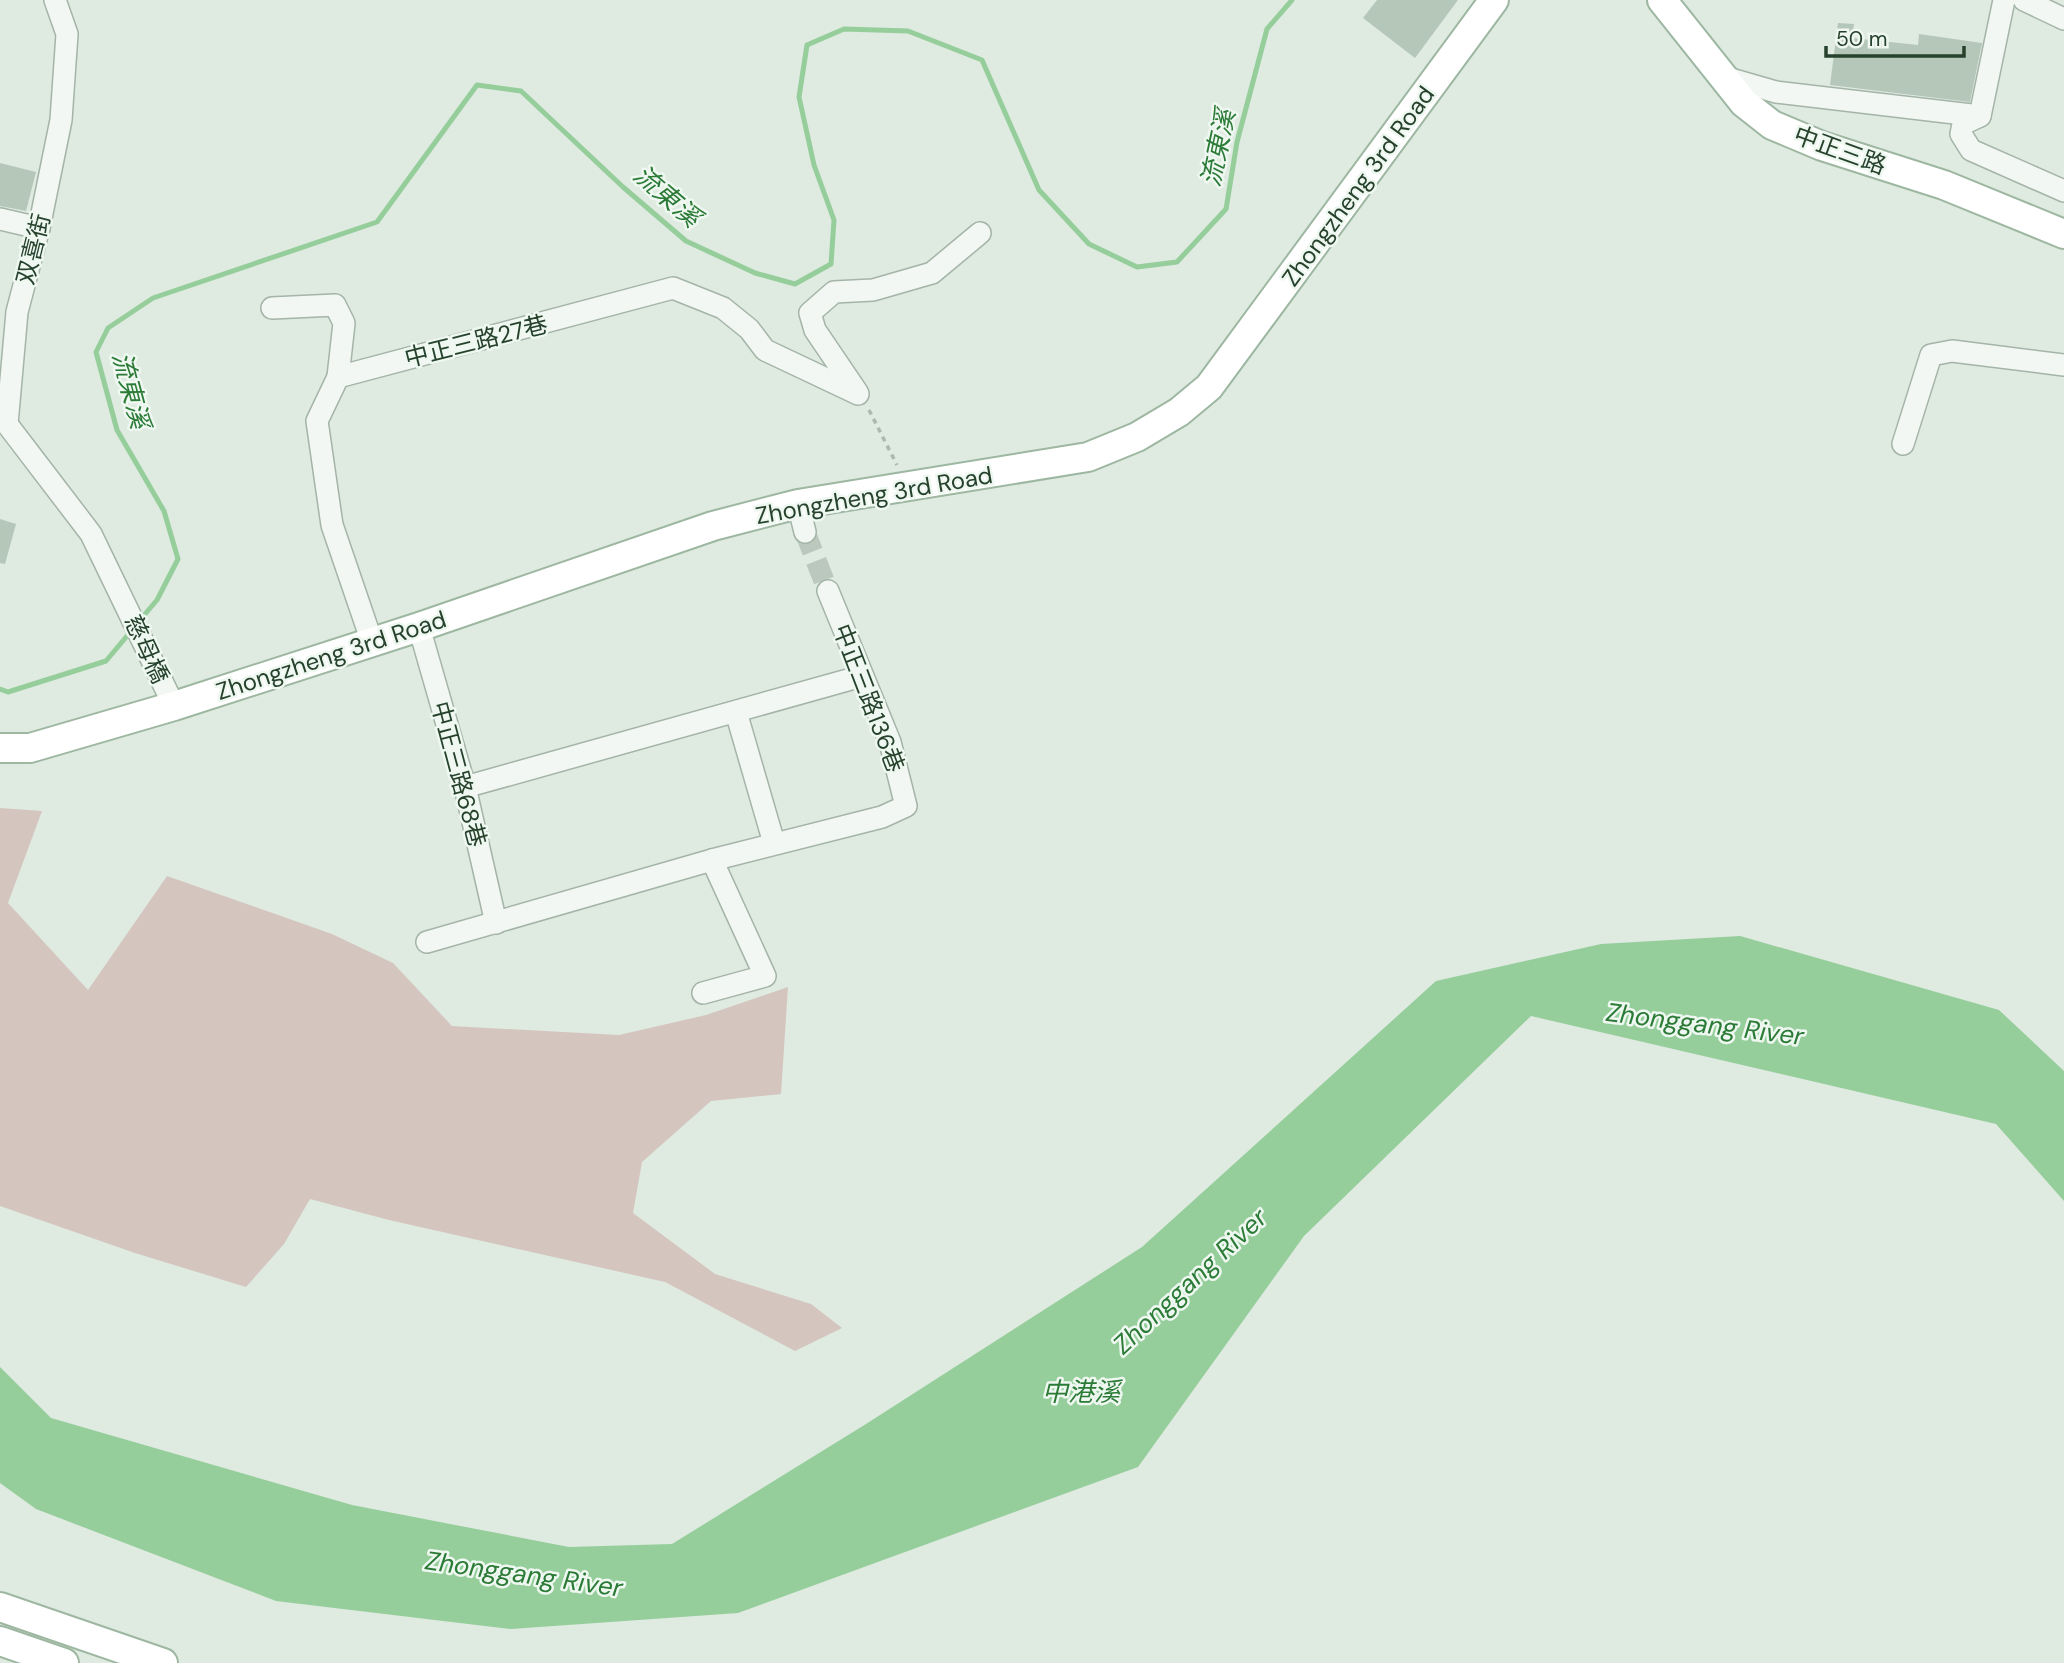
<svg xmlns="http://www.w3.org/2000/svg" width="2064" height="1663" font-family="'DM Sans','Noto Sans TC',sans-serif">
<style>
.green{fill:#d4c6bf}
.water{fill:#95ce9b}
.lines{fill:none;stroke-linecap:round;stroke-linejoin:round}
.stream{stroke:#95ce9b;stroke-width:5}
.building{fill:#b5c7b9}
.minor-tunnel{stroke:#bac8bd;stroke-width:21;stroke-dasharray:21 10;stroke-linecap:butt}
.minor-casing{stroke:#a4b4a7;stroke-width:24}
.major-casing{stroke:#9db7a1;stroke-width:32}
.path{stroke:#adb9af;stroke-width:3.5;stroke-dasharray:5 5;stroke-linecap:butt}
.minor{stroke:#f2f7f3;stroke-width:21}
.major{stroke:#fff;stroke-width:28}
.labels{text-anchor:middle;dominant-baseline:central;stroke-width:5;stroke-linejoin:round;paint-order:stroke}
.street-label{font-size:24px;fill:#26422c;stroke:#eef7f0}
.water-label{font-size:26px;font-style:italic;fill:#2b7b37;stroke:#eef7f0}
</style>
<rect width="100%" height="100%" fill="#dfeae1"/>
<!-- green -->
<polygon class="green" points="0,808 42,811 8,903 88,990 167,876 332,934 393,963 452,1026 619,1035 706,1015 788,987 781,1094 711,1101 642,1162 633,1213 715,1274 811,1304 842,1328 795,1351 665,1282 389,1220 310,1199 284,1244 246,1287 135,1253 0,1206"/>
<!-- water -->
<polygon class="water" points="1740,936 1999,1010 2064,1071 2064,1201 1996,1124 1531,1016 1304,1236 1138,1467 738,1613 511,1629 276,1601 36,1509 0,1483 0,1367 51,1418 352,1505 569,1547 672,1544 866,1424 1142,1247 1436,981 1601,944"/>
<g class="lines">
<!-- stream -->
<g class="stream">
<polyline points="140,620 157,600 178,559 164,511 117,430 96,352 108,328 153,298 377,222 477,85 521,91 623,187 686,241 755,273 795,284 831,264 834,220 814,165 799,97 807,45 844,29 908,31 982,60 1039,190 1089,244 1137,267 1177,262 1226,209 1237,142 1267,29 1292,0"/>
<polyline points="0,689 8,692 106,661 132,630"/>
</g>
</g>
<!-- building -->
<g class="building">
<polygon points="1377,0 1458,0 1415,58 1363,18"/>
<polygon points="1838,23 1854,24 1852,38 1918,45 1919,34 1982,43 1970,102 1830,85"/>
<polygon points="0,163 36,172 26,211 0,206"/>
<polygon points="0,519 16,524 5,564 0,563"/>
</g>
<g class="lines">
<!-- minor-tunnel -->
<polyline class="minor-tunnel" points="805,532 828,591"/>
<!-- minor casing -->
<g class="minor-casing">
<g id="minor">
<polyline points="55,0 67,34 61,120 39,228 17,312 7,424 91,534 174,706"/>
<polyline points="2024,0 2064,19"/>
<polyline points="1724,77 1776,92 1980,116 2004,0"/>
<polyline points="1980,116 1963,124 1961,134 1971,150 2064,191"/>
<polyline points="0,219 39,228"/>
<polyline points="272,308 335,305 344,323 338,377"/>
<polyline points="857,392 815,330 810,313 834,292 873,290 932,273 980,233"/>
<polyline points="1903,444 1931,355 1952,351 2064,365"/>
<polyline points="798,504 805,532"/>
<polyline points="419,627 465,787 496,923"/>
<polyline points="372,642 332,525 317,421 338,377 673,288 723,308 749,329 765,350 858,394"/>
<polyline points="736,712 774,843"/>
<polyline points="465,787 862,676"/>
<polyline points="427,942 712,860 882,817 906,806 890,742 828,591"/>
<polyline points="703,993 765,976 712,860"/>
</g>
</g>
<!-- major casing -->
<g class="major-casing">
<g id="major">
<polyline points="1662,0 1744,103 1772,125 1822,146 1944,185 2064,234"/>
<polyline points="0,748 30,748 174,706 419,627 713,526 798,504 1088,457 1137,437 1179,412 1209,387 1494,0"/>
<polyline points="0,1607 163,1663"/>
<polyline points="0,1641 64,1663"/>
</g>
</g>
<!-- path -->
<polyline class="path" points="869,410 897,465"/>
<!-- minor -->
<use href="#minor" class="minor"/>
<!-- major -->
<use href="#major" class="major"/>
</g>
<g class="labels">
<!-- street labels -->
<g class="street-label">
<text transform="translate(1840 150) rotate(20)">中正三路</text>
<text transform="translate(1358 186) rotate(-54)">Zhongzheng 3rd Road</text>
<text transform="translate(33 249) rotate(-76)">双喜街</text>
<text transform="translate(476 341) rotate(-14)">中正三路27巷</text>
<text transform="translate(874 495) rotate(-10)">Zhongzheng 3rd Road</text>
<text transform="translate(147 649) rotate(65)">慈母橋</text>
<text transform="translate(331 655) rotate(-18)">Zhongzheng 3rd Road</text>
<text transform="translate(869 698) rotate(69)">中正三路136巷</text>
<text transform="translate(459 774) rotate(75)">中正三路68巷</text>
</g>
<!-- water labels -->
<g class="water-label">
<text transform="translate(1218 148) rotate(-78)">流東溪</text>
<text transform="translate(667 196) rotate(41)">流東溪</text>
<text transform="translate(131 390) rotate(75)">流東溪</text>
<text transform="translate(1705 1024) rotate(7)">Zhonggang River</text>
<text transform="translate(1190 1281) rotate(-43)">Zhonggang River</text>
<text x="1081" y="1392">中港溪</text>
<text transform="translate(524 1574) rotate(8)">Zhonggang River</text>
</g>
</g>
<!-- scale -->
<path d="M1826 46v10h138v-10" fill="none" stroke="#26422c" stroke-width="3.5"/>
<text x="1836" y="46" font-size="21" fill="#26422c" stroke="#eef7f0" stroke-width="5" paint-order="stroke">50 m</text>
</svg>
